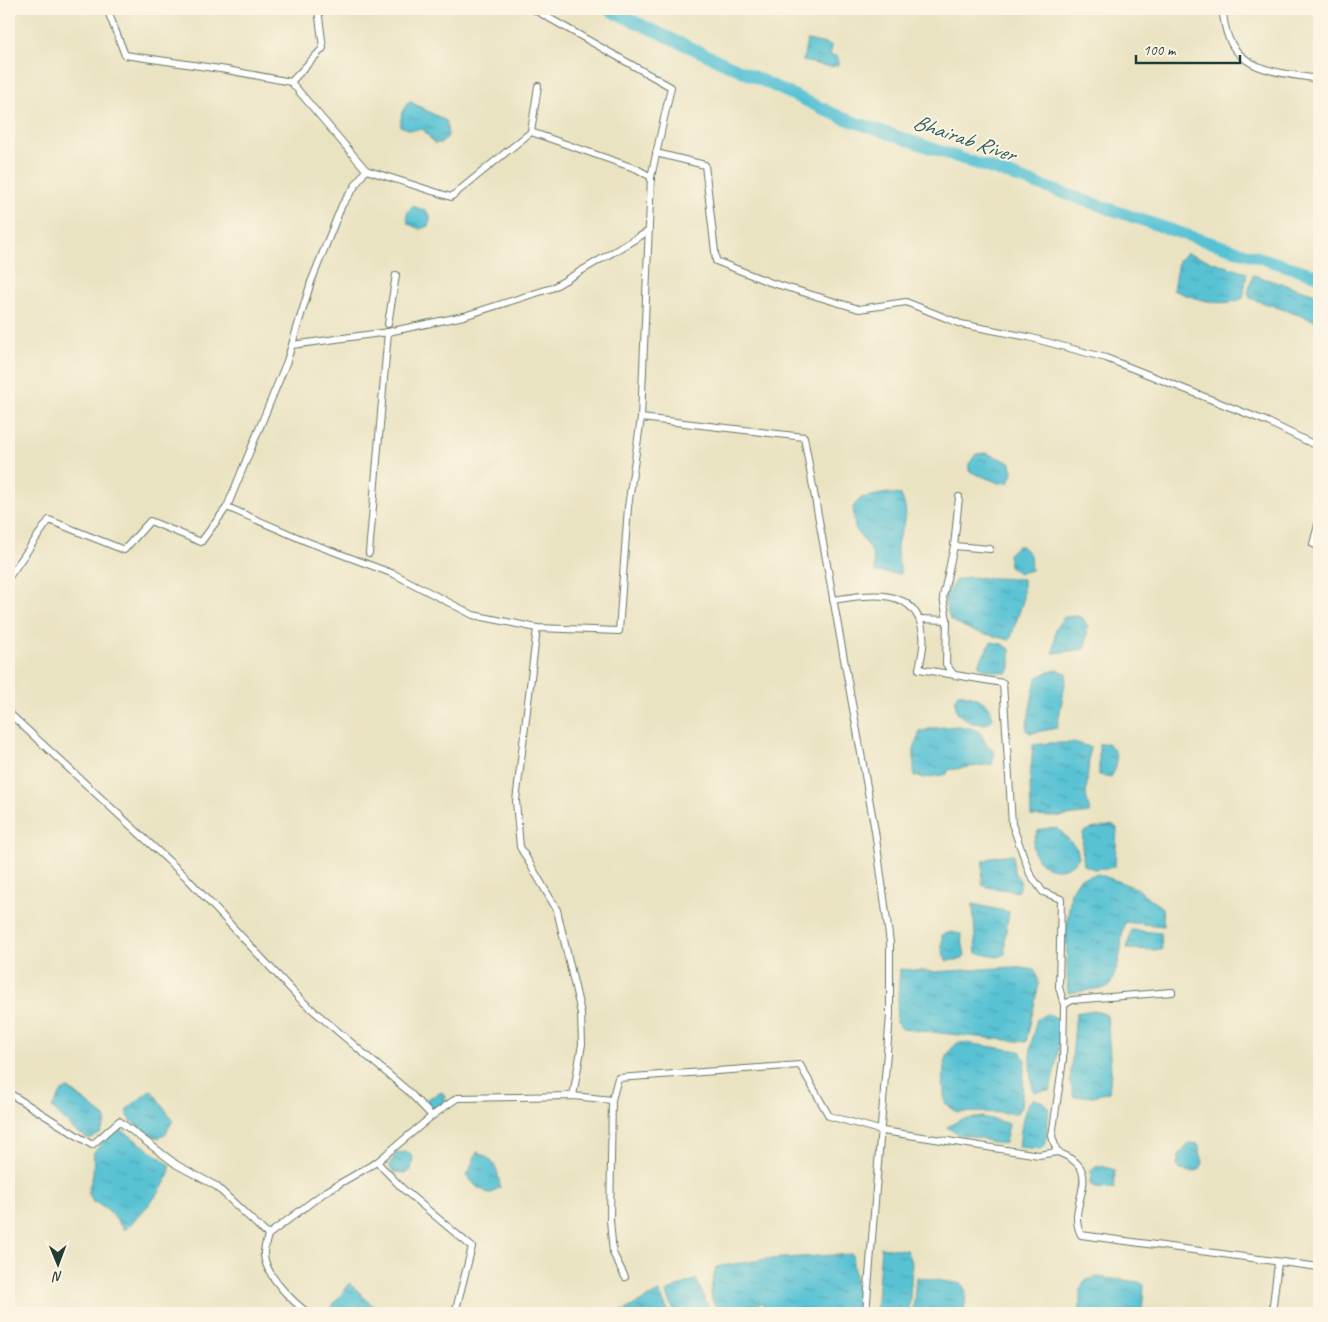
<svg xmlns="http://www.w3.org/2000/svg" width="1328" height="1322" font-family="Caveat,sans-serif">
<style>
.water{fill:url(#water-ripples);stroke:#3c8084}
.lines{fill:none;stroke-linecap:round;stroke-linejoin:round}
.river{stroke:#58c2d4;stroke-width:12}
.minor-casing{stroke:#676;stroke-width:8}
.minor{stroke:#fff;stroke-width:6}
.labels{text-anchor:middle;dominant-baseline:central;stroke-width:4;stroke-linejoin:round;paint-order:stroke}
.water-label{font-size:22px;font-style:italic;fill:#2d5e5c;stroke:#fcf5e5}
</style>
<defs>
<pattern id="water-ripples" width="26" height="14" patternUnits="userSpaceOnUse" patternTransform="scale(1.25)"><rect width="26" height="14" fill="#58c2d4"/><path d="M2 4q2-2 4 0t4 0M15 11q2-2 4 0t4 0" fill="none" stroke="#489fad"/></pattern>
</defs>
<rect width="100%" height="100%" fill="#fcf5e5"/>
<filter id="ink" filterUnits="userSpaceOnUse"><feTurbulence type="fractalNoise" baseFrequency=".02" numOctaves="2"/><feDisplacementMap in="SourceGraphic" scale="10" xChannelSelector="R" yChannelSelector="G"/><feConvolveMatrix kernelMatrix="1 2 1 2 8 2 1 2 1" color-interpolation-filters="sRGB"/></filter>
<filter id="wash" filterUnits="userSpaceOnUse"><feTurbulence type="fractalNoise" baseFrequency=".0096" numOctaves="4" result="noise"/><feDisplacementMap in="SourceGraphic" scale="20" xChannelSelector="R" yChannelSelector="G"/><feGaussianBlur stdDeviation="1.12" result="paint"/><feColorMatrix in="noise" values="0 0 0 0 0 0 0 0 0 0 0 0 0 0 0 0 0 1.4 0 .05"/><feComposite in="paint" operator="in"/></filter>
<g filter="url(#wash)">
<rect width="100%" height="100%" fill="#eae3c2"/>
<!-- water -->
<g class="water">
<polygon points="807,40 831,45 830,55 838,57 838,65 831,67 803,61"/>
<polygon points="409,101 446,121 448,136 442,143 434,143 423,129 411,130 400,126 402,112"/>
<polygon points="412,206 426,211 431,217 428,226 420,229 408,224 407,214"/>
<path d="M1186 253 1247 273 1243 298C1224 309 1193 298 1173 290L1178 261Z"/>
<polygon points="1253,275 1319,295 1319,322 1250,298 1248,293"/>
<polygon points="986,453 1011,463 1013,473 1009,482 999,483 969,471 969,464 976,454"/>
<path d="M887 493 901 495C912 523 901 522 897 546 896 554 900 565 901 574L875 572 872 552 855 528 853 507 861 498Z"/>
<polygon points="1017,546 1022,546 1030,555 1031,570 1019,573 1010,567 1008,554"/>
<polygon points="967,577 1023,579 1023,601 1010,640 973,631 950,620 944,598 955,581"/>
<polygon points="1075,616 1083,618 1088,627 1085,649 1053,653 1056,628 1064,617"/>
<polygon points="991,642 1002,644 1010,649 1010,668 1007,673 987,670 978,665"/>
<polygon points="1058,670 1067,673 1057,728 1030,733 1026,730 1036,678 1048,672"/>
<path d="M958 693C975 696 989 700 993 718L986 724 972 723 957 713 955 702Z"/>
<path d="M958 726C992 730 975 738 995 752L992 764 948 770 947 774 925 778 914 776V749L920 732 933 728Z"/>
<polygon points="1050,743 1077,743 1090,747 1086,795 1090,813 1059,817 1031,816 1030,779 1033,745"/>
<path d="M1107 743C1119 752 1119 765 1111 777L1099 775V744Z"/>
<polygon points="1114,825 1117,828 1115,867 1094,869 1084,865 1082,847 1083,833 1091,829"/>
<path d="M1049 828 1059 829 1077 849 1079 857C1059 885 1018 859 1039 830Z"/>
<path d="M1013 854 1014 872 1021 882 1017 892C1005 888 994 890 982 885L983 861 996 856Z"/>
<path d="M1098 874 1136 888 1162 908 1164 926 1125 922C1121 931 1122 940 1121 949 1119 963 1115 975 1109 987L1068 993 1066 933 1071 892 1080 878Z"/>
<polygon points="973,904 1009,912 1005,937 1005,954 998,957 976,953"/>
<polygon points="1131,930 1161,933 1162,950 1127,949"/>
<polygon points="951,932 961,934 965,956 962,959 946,961 942,949 942,935"/>
<polygon points="1014,967 1035,970 1039,984 1026,1042 903,1029 896,1023 900,969 935,972"/>
<polygon points="1094,1010 1107,1015 1111,1071 1109,1092 1093,1096 1074,1097 1070,1082 1076,1013"/>
<path d="M1047 1014 1058 1018C1062 1042 1056 1066 1050 1090L1034 1092C1027 1067 1030 1044 1037 1019Z"/>
<path d="M959 1042 1020 1051 1025 1060 1021 1107 1017 1113 957 1112 945 1103C943 1083 939 1055 959 1042Z"/>
<polygon points="68,1088 105,1117 106,1121 100,1134 89,1139 74,1130 52,1108 62,1091"/>
<path d="M151 1090 173 1120 166 1133 158 1138C143 1131 131 1126 126 1110Z"/>
<polygon points="442,1092 445,1097 445,1104 429,1110 424,1103 427,1099"/>
<path d="M1033 1099 1044 1102 1049 1107 1046 1144 1040 1149 1019 1147C1021 1133 1022 1107 1033 1099Z"/>
<path d="M983 1117 1009 1124 1005 1143C990 1145 990 1140 977 1137 961 1134 963 1138 947 1127L960 1120Z"/>
<path d="M115 1129H121L170 1165C171 1185 139 1215 125 1230 112 1217 112 1208 93 1202L88 1192 93 1174 94 1152Z"/>
<polygon points="1190,1143 1198,1144 1203,1163 1199,1170 1192,1172 1180,1170 1177,1164 1179,1155"/>
<polygon points="408,1152 413,1158 411,1170 405,1173 394,1172 389,1165 397,1153"/>
<path d="M477 1152C495 1160 498 1168 500 1187L490 1194 477 1187 467 1176Z"/>
<polygon points="1097,1165 1115,1170 1114,1189 1096,1188 1090,1184 1091,1171"/>
<polygon points="881,1247 906,1250 912,1264 909,1313 876,1313"/>
<path d="M852 1254 859 1313H766L763 1303 719 1311C706 1297 712 1284 716 1267L767 1259Z"/>
<polygon points="916,1277 962,1284 966,1293 964,1313 913,1313"/>
<polygon points="1096,1277 1139,1282 1144,1285 1142,1313 1080,1313 1080,1289 1085,1281"/>
<polygon points="696,1279 711,1313 675,1313 666,1292"/>
<polygon points="350,1283 380,1313 327,1313"/>
<polygon points="659,1292 669,1313 619,1313"/>
</g>
<g class="lines">
<!-- river -->
<polyline class="river" points="607,9 843,118 1189,236 1319,276"/>
</g>
</g>
<g filter="url(#ink)">
<g class="lines">
<!-- minor casing -->
<g class="minor-casing">
<g id="minor">
<polyline points="107,9 125,55 227,70 291,82 323,48 318,9"/>
<path d="M1222 9C1224 20 1225 33 1231 43 1247 73 1290 74 1319 79"/>
<polyline points="291,82 366,170"/>
<polyline points="531,132 538,86"/>
<polyline points="656,153 705,165 716,261 769,282 859,309 906,302 961,324 1028,337 1106,358 1268,422 1319,447"/>
<polyline points="388,324 396,275"/>
<polyline points="388,332 464,316 552,288 649,231"/>
<polyline points="292,345 388,332 369,553"/>
<polyline points="641,418 804,437 875,831 890,943 890,1015 866,1313"/>
<polyline points="227,507 308,542 394,574 473,615 537,628 619,631 628,507 641,418 651,177 671,87 533,9"/>
<polyline points="1319,521 1313,544 1319,546"/>
<polyline points="954,546 990,549"/>
<polyline points="9,577 49,520 124,550 150,521 201,542 227,507 287,361 311,282 342,205 366,170 451,197 531,132 637,169 651,177"/>
<path d="M833 600C870 594 917 586 923 634 925 645 921 658 919 669L1003 683 1012 824 1030 874 1043 892 1061 899 1059 987 1064 1005"/>
<polyline points="920,619 947,620"/>
<polyline points="537,628 516,801 520,847 557,910 581,1013 582,1044 573,1096"/>
<polyline points="954,675 946,664 947,620 943,597 954,546 959,497"/>
<polyline points="9,713 186,877 301,1000 408,1091 432,1116"/>
<path d="M1172 992 1072 1000 1064 1005 1063 1060 1052 1136 1057 1152C1110 1171 1064 1202 1081 1235L1319 1267"/>
<polyline points="9,1093 92,1145 119,1121 177,1165 216,1186 268,1235 325,1192 377,1162 432,1116 457,1098 573,1096 612,1100 618,1078 800,1065 829,1116 883,1131 1039,1155 1057,1152"/>
<polyline points="612,1100 610,1220 613,1253 625,1277"/>
<polyline points="377,1162 403,1189 472,1247 455,1313"/>
<path d="M268 1235C267 1241 263 1249 264 1255 266 1276 292 1301 308 1313"/>
<polyline points="1272,1313 1278,1263"/>
</g>
</g>
<!-- minor -->
<use href="#minor" class="minor"/>
</g>
</g>
<g class="labels">
<!-- water labels -->
<g class="water-label">
<text transform="translate(964 138) rotate(19)">Bhairab River</text>
</g>
</g>
<!-- margin -->
<rect width="1328" height="1322" fill="none" stroke="#fcf5e5" stroke-width="30"/>
<!-- north arrow -->
<g transform="translate(58 1264) rotate(179)" stroke="#fcf5e5" stroke-width="4" paint-order="stroke">
<path d="M0-4L9 19L0 12L-9 19Z" fill="#1f3d34"/>
<text y="-8" font-size="14" font-weight="bold" text-anchor="middle" fill="#1f3d34">N</text>
</g>
<!-- scale -->
<path d="M1136 55v8h104v-8" fill="none" stroke="#1f3d34" stroke-width="2.5"/>
<text x="1143" y="55" font-size="15" fill="#1f3d34" stroke="#fcf5e5" stroke-width="4" paint-order="stroke">100 m</text>
</svg>
